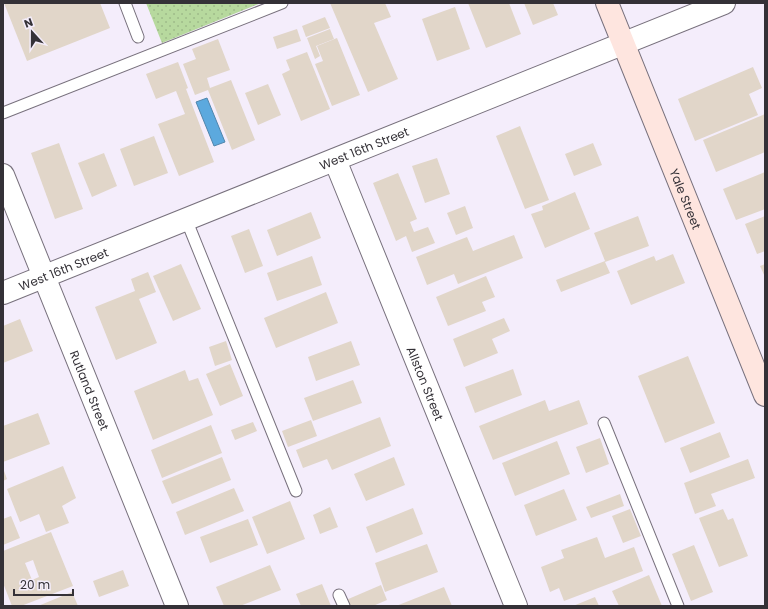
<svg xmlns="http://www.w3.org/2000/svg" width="768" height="609" font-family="Poppins,sans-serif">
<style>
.grass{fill:url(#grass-dots)}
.water{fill:#5ca9de;stroke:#5085ac}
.building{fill:#e1d6c9;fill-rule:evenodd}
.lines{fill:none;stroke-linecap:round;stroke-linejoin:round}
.lane-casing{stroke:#78717d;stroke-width:13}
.street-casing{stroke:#78717d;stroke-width:24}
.secondary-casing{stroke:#78717d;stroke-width:24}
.lane{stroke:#fff;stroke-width:11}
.street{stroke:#fff;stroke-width:22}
.secondary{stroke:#fee5df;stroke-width:22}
.labels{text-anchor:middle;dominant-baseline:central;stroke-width:3.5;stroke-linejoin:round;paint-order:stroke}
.street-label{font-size:12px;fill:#343137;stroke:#f4edfb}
</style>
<defs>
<pattern id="grass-dots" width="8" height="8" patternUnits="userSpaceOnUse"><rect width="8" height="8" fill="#b7d99e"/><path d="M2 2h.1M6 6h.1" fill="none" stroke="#9ebb89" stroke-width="1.8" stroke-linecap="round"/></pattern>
</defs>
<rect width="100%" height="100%" fill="#f4edfb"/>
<!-- grass -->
<polygon class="grass" points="146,3 261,3 162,43"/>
<!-- water -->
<polygon class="water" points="207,98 225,142 214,146 196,102"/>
<!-- building -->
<g class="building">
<polygon points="4,3 100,3 110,28 27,61"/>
<polygon points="330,3 385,3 391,17 374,23 398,79 368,92"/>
<polygon points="468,3 509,3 521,34 486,48"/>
<polygon points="524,3 553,3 558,15 533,25"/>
<polygon points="455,7 470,49 437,61 422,19"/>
<polygon points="325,17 330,28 306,37 302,26"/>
<polygon points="297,29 301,41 277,49 273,37"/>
<polygon points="330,29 334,39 316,46 320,56 315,59 307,38"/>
<polygon points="337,38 360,95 332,106 315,64 323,61 317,46"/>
<polygon points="218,39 230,70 207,78 210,88 231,80 255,140 232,150 208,90 195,95 183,64 196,59 192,49"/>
<polygon points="307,52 330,109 301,121 282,74 290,70 286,60"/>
<polygon points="178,62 188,88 186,89 214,162 179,176 158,124 185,114 176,91 156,99 146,74"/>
<polygon points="753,67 762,88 749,94 758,115 695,141 678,99"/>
<polygon points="268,84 281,115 258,125 245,93"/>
<polygon points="765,114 765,152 716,172 703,140"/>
<polygon points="520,126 549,200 525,209 496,136"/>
<polygon points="154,136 168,173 134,186 120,149"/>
<polygon points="59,143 83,209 55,219 31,153"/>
<polygon points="593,143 602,165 574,176 565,154"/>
<polygon points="104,153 117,186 92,197 78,163"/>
<polygon points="437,158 450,194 425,203 412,166"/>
<polygon points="765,172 765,209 736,220 723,189"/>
<polygon points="398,173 417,219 410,222 414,232 428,227 435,243 412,252 406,236 396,241 373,183"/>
<polygon points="575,192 590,229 545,248 531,214 543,210 542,206"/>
<polygon points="465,206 473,228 456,235 447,213"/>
<polygon points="311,212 321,238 277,256 267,230"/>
<polygon points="638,216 649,246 605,262 610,273 561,292 556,280 605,261 594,233"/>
<polygon points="765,216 765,251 757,254 745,224"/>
<polygon points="249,229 263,266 245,273 231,236"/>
<polygon points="514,235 523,258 458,284 454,274 427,285 416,257 467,237 473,251"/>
<polygon points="673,254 685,283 631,305 617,271 654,256 656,261"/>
<polygon points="312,256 322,285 277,301 267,273"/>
<polygon points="181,264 201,309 173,321 153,276"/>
<polygon points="765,264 765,277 760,266"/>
<polygon points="148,272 156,292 139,299 157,343 116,360 95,307 135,291 131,279"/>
<polygon points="486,276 495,297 482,302 486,311 448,326 436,297"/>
<polygon points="326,292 338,323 276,348 264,318"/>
<polygon points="504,318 510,331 492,339 498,353 464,367 453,339"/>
<polygon points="20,319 33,351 3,363 3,326"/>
<polygon points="226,341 232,360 215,366 209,347"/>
<polygon points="351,341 360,365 316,381 308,357"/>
<polygon points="688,356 715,423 665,443 638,376"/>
<polygon points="230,364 243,396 220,406 206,374"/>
<polygon points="513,369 522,395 475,413 465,387"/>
<polygon points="185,370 189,381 198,378 213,415 153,440 134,391"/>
<polygon points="353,380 362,403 313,421 304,398"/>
<polygon points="545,400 549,411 579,400 588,424 493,460 479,426"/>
<polygon points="38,413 50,444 3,462 3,426"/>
<polygon points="380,417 391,446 332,470 327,459 303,468 296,450"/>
<polygon points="311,420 317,436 288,447 282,431"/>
<polygon points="253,422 257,431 235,440 231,430"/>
<polygon points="211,425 222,453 162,478 151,450"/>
<polygon points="720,432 730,457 690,473 680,448"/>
<polygon points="600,438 609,464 586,473 576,447"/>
<polygon points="557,441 570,474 515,496 502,463"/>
<polygon points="222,457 231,480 172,504 162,481"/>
<polygon points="394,457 405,485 366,501 354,474"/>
<polygon points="748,459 755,478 711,494 716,506 695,514 684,483"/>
<polygon points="63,466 76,498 62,506 69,523 46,532 39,514 20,522 7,489"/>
<polygon points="3,468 7,479 3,481"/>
<polygon points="234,488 244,511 185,535 176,512"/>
<polygon points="564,489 577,520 536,536 524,505"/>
<polygon points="620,494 624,506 591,518 586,507"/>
<polygon points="290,501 305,539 267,554 252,517"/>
<polygon points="330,507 338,527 320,534 313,515"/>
<polygon points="413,508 423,534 376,553 366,527"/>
<polygon points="630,509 641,536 623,543 612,516"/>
<polygon points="723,509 728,520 733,518 748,556 719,567 699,518"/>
<polygon points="11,516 20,538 3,545 3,519"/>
<polygon points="248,519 258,545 210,563 200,537"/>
<path d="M51 532 73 586 21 606H12L3 583V551ZM33 560 39 577 32 580 25 563Z"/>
<polygon points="597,537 605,558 634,547 643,571 564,601 559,588 550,592 541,567 564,558 561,550"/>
<polygon points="427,544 438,572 385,592 375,563"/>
<polygon points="694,545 713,592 691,601 672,554"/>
<polygon points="270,565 281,590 240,606 224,606 216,587"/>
<polygon points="123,570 129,586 99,597 93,581"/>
<polygon points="649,575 662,606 619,606 612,591"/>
<polygon points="322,584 331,606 301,606 296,594"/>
<polygon points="381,585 387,600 373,606 349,606 346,600"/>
<polygon points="444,587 452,606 396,606"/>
<polygon points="72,592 78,606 38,606"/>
<polygon points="595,597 599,606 573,606"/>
</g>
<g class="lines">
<!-- lane casing -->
<g class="lane-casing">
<g id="lane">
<polyline points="125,3 138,37"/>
<polyline points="3,113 282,3"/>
<polyline points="186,219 296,491"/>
<polyline points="604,423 678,606"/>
<polyline points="339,595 344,606"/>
</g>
</g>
<!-- street casing -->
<g class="street-casing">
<g id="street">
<path id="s1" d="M335 160 516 606"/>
<path id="s2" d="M3 175 177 606"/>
<path id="s3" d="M3 293 724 3"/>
</g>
</g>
<!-- secondary casing -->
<g class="secondary-casing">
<g id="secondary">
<path id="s4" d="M607 3 765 395"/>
</g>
</g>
<!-- lane -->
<use href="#lane" class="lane"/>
<!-- street -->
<use href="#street" class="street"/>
<!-- secondary -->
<use href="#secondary" class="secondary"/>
</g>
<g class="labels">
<!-- street labels -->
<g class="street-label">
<text stroke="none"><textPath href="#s3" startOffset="389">West 16th Street</textPath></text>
<text stroke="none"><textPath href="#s4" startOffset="211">Yale Street</textPath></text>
<text stroke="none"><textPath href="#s3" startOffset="65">West 16th Street</textPath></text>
<text stroke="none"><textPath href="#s1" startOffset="241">Allston Street</textPath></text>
<text stroke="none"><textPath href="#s2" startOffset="232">Rutland Street</textPath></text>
</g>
</g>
<!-- border -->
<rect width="768" height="609" fill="none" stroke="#343137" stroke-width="8"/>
<!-- north arrow -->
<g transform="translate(32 32) rotate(339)" stroke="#f4edfb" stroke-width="3" paint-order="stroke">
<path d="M0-3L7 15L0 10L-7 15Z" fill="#343137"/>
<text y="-6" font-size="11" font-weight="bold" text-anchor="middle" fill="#343137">N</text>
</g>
<!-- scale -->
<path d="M14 589v6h59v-6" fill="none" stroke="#343137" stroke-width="2"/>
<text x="20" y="589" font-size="12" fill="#343137" stroke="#f4edfb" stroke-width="3" paint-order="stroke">20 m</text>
</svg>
